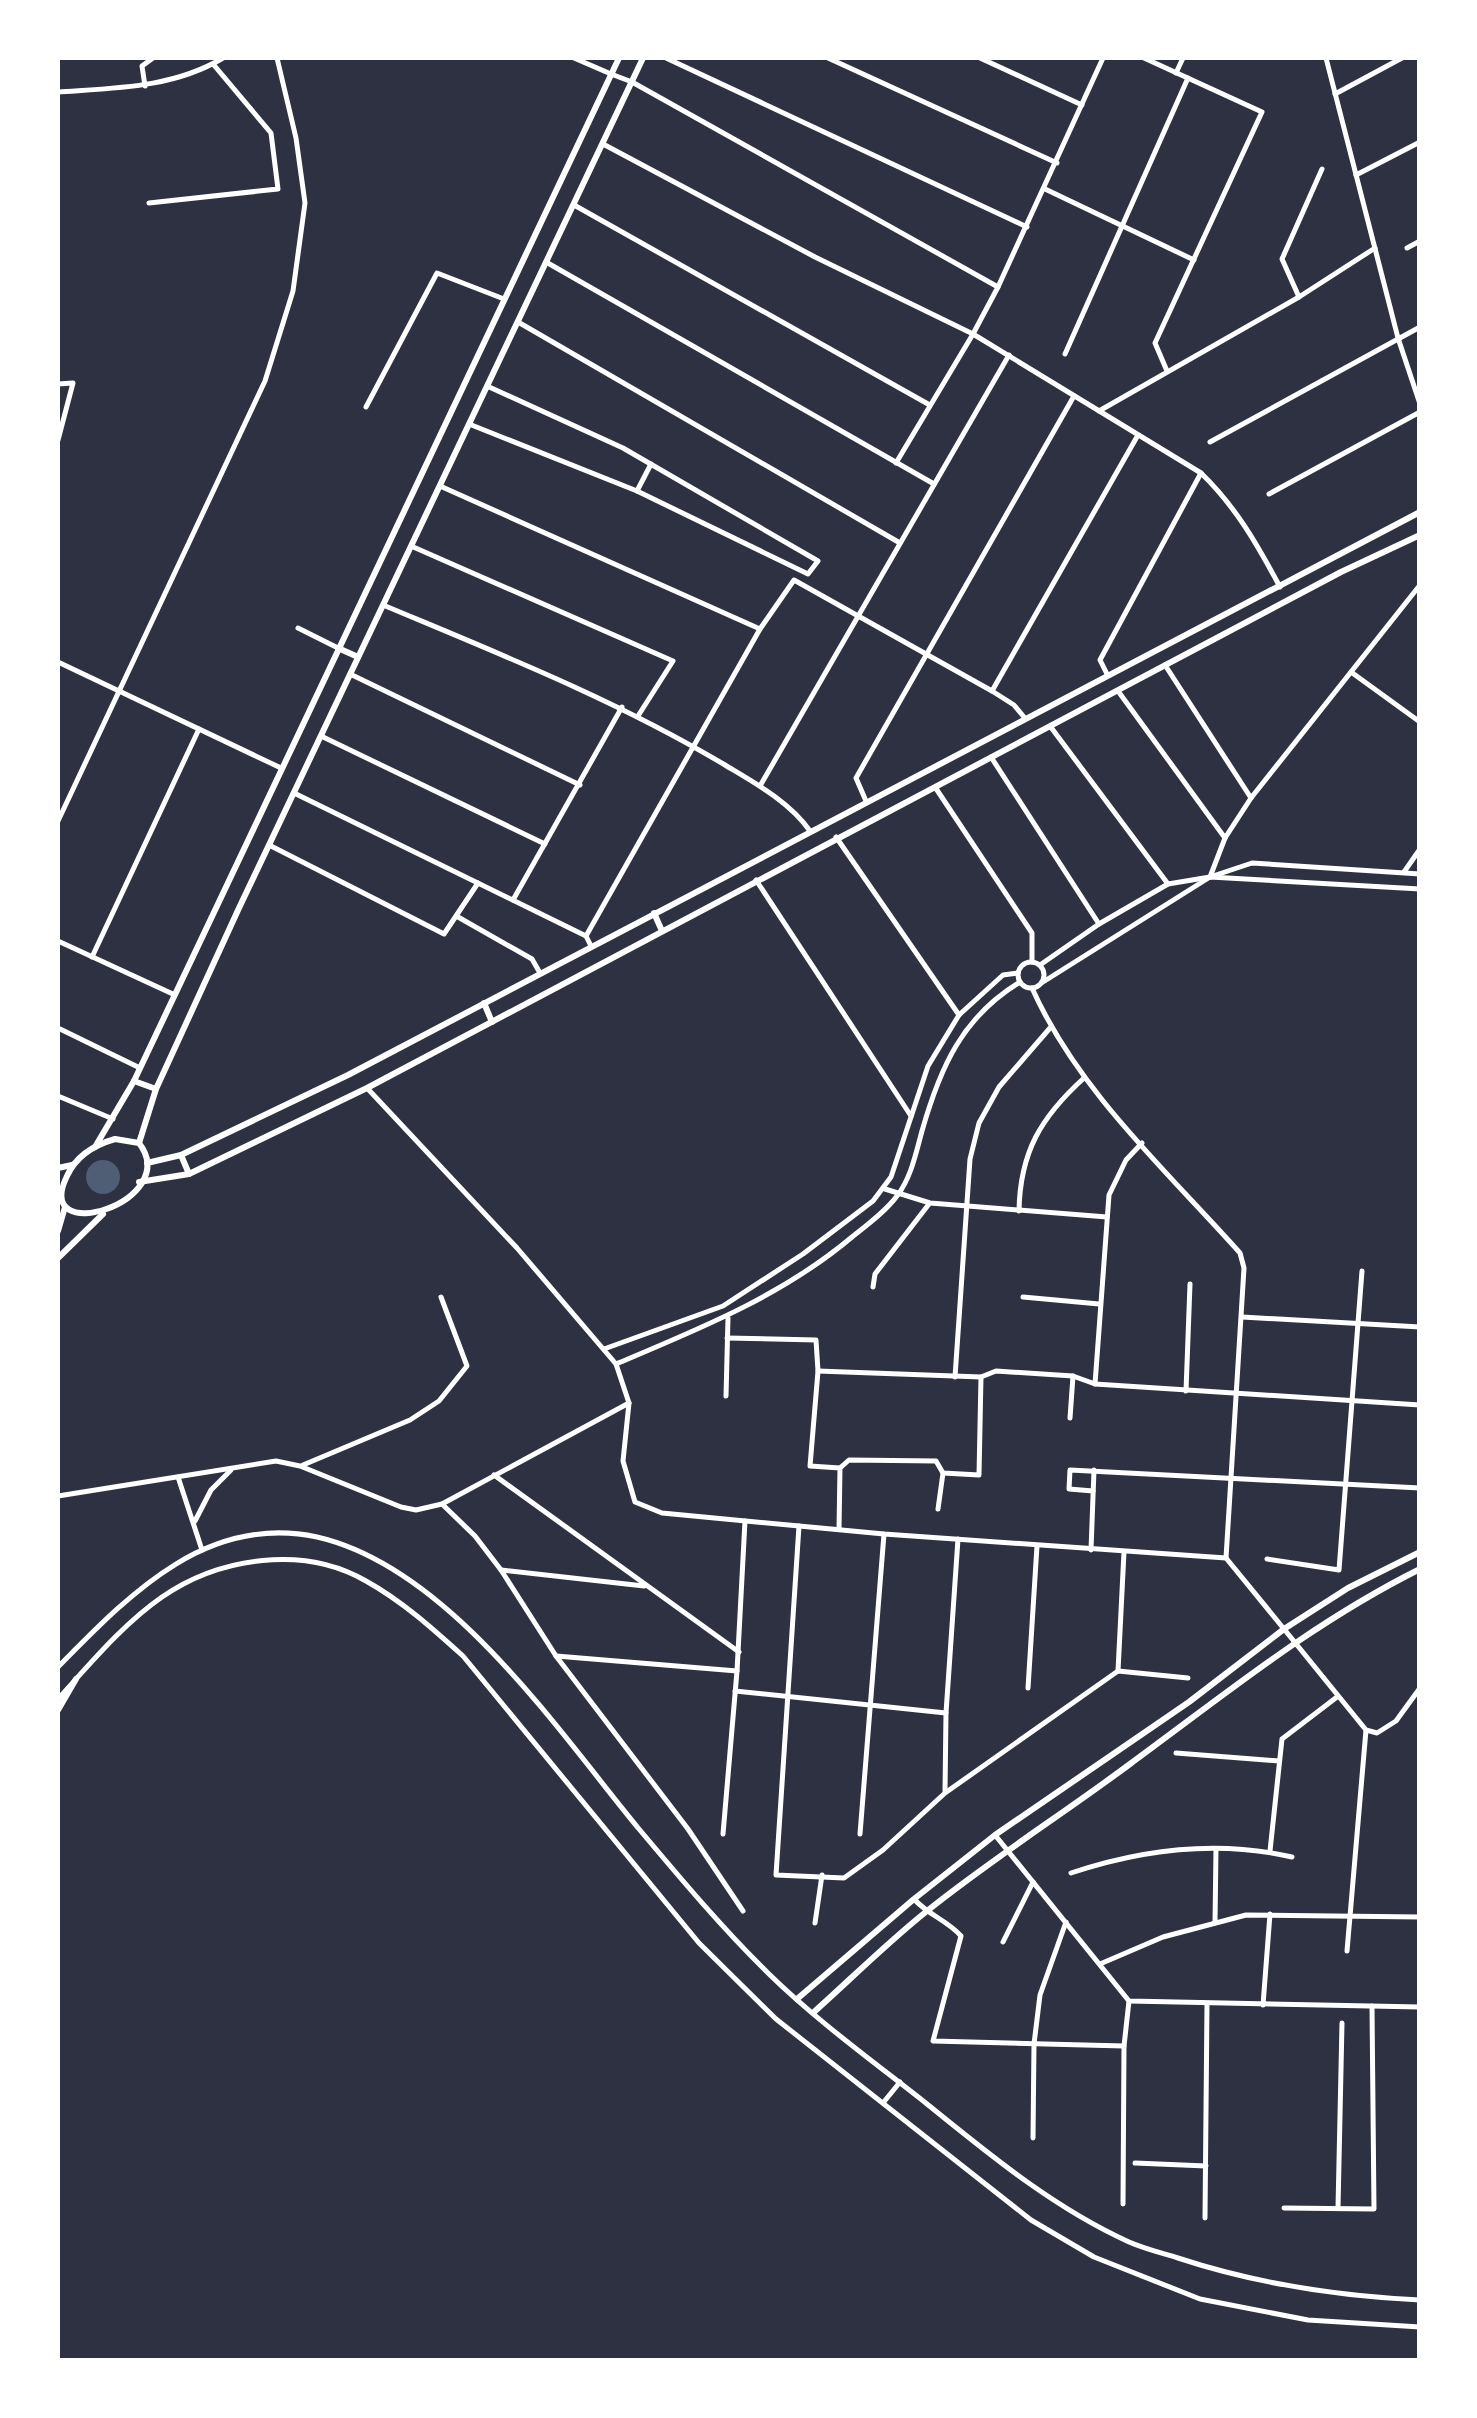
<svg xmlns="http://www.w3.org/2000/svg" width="1477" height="2418" font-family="Ubuntu,sans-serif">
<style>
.water{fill:#4f5d75}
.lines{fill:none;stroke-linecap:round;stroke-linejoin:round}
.minor{stroke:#fff;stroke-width:5}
.tertiary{stroke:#fff;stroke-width:5}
.secondary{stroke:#fff;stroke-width:6}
</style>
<rect width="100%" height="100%" fill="#2d3142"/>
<!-- water -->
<circle class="water" cx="103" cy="1177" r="17"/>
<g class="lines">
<!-- minor -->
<g class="minor">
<polyline points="574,58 611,74"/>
<polyline points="666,58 1027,227"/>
<polyline points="828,58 1057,163"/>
<polyline points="980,58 1082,105"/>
<polyline points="1144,58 1262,112 1155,343 1167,371"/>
<polyline points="1176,73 1183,58"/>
<polyline points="145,86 142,66 153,58"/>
<path d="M58 92C115 88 173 88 223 58"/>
<polyline points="1335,94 1402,58"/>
<polyline points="603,144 815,257 973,334 896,463"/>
<polyline points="1356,175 1420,142"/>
<polyline points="1045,189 1194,260"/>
<polyline points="149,203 278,189 271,133 213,64"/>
<polyline points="574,205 928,404"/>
<polyline points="1407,248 1420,241"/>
<polyline points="546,262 934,484"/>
<polyline points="998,287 1103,58"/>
<polyline points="1299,297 1282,259 1322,169"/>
<polyline points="518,322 900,543"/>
<polyline points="1065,354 1188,78"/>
<polyline points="58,384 73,383 58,440"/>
<polyline points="366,407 437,273 504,299"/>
<polyline points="1099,411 1299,297 1375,248"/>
<polyline points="469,424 637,491 808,574 818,561 623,448 487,386"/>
<polyline points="1210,442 1420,327"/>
<polyline points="440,486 760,629"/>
<polyline points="637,491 651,464"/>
<polyline points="1269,494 1420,412"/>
<polyline points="411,546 673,661 638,716"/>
<path d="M383 605C500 654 616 700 725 765 755 783 790 802 810 831"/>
<polyline points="298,628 338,648"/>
<polyline points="58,662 281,768"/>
<polyline points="1165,665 1251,798"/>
<polyline points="1351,672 1420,722"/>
<polyline points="350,674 580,785"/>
<polyline points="1107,674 1100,660 1201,473"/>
<polyline points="992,691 1138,435"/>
<polyline points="1118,691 1225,838"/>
<polyline points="1050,726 1168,884"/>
<polyline points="321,736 545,844"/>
<polyline points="991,757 1099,924"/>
<polyline points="760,786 1009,355"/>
<polyline points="935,787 1032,933 1032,962"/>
<polyline points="294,793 586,936 591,946"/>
<polyline points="866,801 856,778 1074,396"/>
<polyline points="58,821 265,381 293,291 305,203 296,138 277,58"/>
<polyline points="836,837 959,1015"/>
<polyline points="269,845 444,934 478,883"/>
<polyline points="1404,872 1420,849"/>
<polyline points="1210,877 1225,838 1251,798 1420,585"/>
<polyline points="756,880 911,1116"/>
<polyline points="513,900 622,707"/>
<polyline points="458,917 532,959 540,973"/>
<polyline points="586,936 760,629 794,580 992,691 1014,705 1024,717"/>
<polyline points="58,941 175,995"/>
<polyline points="92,957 199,729"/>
<circle cx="1031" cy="975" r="13"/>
<polyline points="1040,965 1099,924 1168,884 1210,877 1252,863 1420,874"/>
<polyline points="1043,982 1210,877 1420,889"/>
<path d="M1032 988C1078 1091 1166 1170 1240 1253L1244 1268 1226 1558"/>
<polyline points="58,1028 140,1068"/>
<polyline points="58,1096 113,1119"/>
<polyline points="885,1189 930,1203 1107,1217"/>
<path d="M1019 1211C1020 1152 1041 1117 1084 1078"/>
<polyline points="873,1287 875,1274 929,1204"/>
<polyline points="1023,1297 1099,1304"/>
<polyline points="1242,1317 1420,1327"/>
<polyline points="727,1338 816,1340 818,1371 810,1466 840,1468 839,1529"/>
<polyline points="604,1349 723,1306 803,1254 873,1201 891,1177 928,1066 959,1015 1003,975 1018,973"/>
<path d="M616 1364C699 1329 782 1296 852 1237 867 1225 885 1212 897 1196 911 1178 916 1153 922 1131 940 1068 962 1017 1020 982"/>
<polyline points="818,1371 981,1377 996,1371 1073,1376 1095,1384 1420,1405"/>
<polyline points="955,1377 970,1159 979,1123 999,1087 1050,1028"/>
<polyline points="1095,1384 1109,1195 1126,1160 1142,1143"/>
<polyline points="1186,1391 1190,1284"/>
<polyline points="726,1396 728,1318"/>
<polyline points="1070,1418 1073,1376"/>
<polyline points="303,1465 410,1420 439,1401 467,1366 441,1297"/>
<polyline points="840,1468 849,1460 936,1461 943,1473 979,1475 981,1377"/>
<polyline points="494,1475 739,1652"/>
<polyline points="178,1477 202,1550"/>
<polyline points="1093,1491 1069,1489 1070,1470 1420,1488"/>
<polyline points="58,1496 276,1461 300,1466 401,1507 416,1510 442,1504 629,1403"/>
<polyline points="442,1504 475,1536 501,1570 556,1656 688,1829 743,1911"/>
<polyline points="938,1509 943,1473"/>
<polyline points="195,1521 211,1490 231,1470"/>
<polyline points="799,1526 776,1875 844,1878 883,1850 945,1793 1118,1671 1188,1678"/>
<polyline points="1091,1550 1094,1470"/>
<polyline points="1267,1559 1339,1570 1362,1271"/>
<polyline points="501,1570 644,1586"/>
<polyline points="1284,1629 1366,1730 1377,1733 1396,1721 1420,1688"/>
<polyline points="556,1656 737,1671"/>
<polyline points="1118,1671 1124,1552"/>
<polyline points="1028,1688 1037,1546"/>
<polyline points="735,1691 946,1713"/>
<polyline points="1176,1753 1279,1761"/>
<polyline points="945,1791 946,1713 958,1539"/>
<polyline points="723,1834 737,1671 745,1521"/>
<polyline points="860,1834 884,1534"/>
<polyline points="995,1835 1129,2001 1420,2007"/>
<polyline points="1270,1851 1282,1739 1337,1697"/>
<path d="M1071 1873C1143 1849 1218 1840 1292 1857"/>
<path d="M914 1899C928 1915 947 1920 961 1936L933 2041 1124 2046"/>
<polyline points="815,1923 822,1875"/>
<polyline points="1215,1923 1216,1849"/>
<polyline points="1003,1942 1033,1882"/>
<polyline points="1347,1951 1366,1730"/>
<polyline points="1100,1964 1163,1937 1246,1915 1420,1917"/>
<polyline points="1263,2005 1270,1914"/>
<polyline points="1033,2138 1034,2044 1040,1995 1066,1922"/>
<polyline points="1135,2163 1206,2166"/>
<polyline points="1123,2204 1124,2046 1129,2001"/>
<polyline points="1284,2208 1374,2209 1372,2006"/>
<polyline points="1338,2208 1342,2023"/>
<polyline points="1205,2218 1207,2004"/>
</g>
<!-- tertiary -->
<g class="tertiary">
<polyline points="1326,58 1398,338 1420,404"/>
<path d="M611 74 632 82 998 287 973 334 1201 473C1236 507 1257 544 1280 587"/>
<polyline points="367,1088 517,1248 616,1364 629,1403 623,1461 635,1502 662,1513 884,1534 1226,1558 1284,1629"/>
<path d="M58 1667C128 1596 206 1513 317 1537 449 1567 558 1731 639 1829 681 1879 723 1929 769 1974 817 2021 874 2062 927 2104 990 2155 1054 2208 1129 2242 1145 2249 1162 2253 1178 2258 1257 2284 1336 2296 1420 2300"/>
<path d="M58 1699C90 1664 123 1624 162 1597 220 1557 304 1545 366 1581 402 1601 432 1628 463 1656L699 1943 776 2019 1031 2220 1094 2257 1200 2299 1308 2320 1420 2327"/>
<polyline points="883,2103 900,2082"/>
</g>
<!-- secondary -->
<g class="secondary">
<polyline points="338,648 358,657"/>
<polyline points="654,913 662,931"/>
<polyline points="484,1003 492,1022"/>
<polyline points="134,1081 156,1089"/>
<path d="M115 1139 139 1143C184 1202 31 1249 67 1176 76 1156 94 1145 115 1139Z"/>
<polyline points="139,1143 156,1089 239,908 643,58"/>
<polyline points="95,1147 134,1081 619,58"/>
<polyline points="181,1155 189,1174"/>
<polyline points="147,1163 181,1155 348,1075 1420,512"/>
<polyline points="58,1168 72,1165"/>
<polyline points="139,1182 189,1174 367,1088 1341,572 1420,535"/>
<polyline points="58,1231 65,1207"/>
<polyline points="58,1258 103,1214"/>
<polyline points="58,1710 76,1679"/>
<polyline points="797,1999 914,1899 995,1835 1189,1702 1284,1629 1348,1588 1420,1552"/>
<path d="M814 2012C852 1978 888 1942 927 1911 993 1858 1063 1814 1130 1764 1227 1693 1312 1623 1420 1569"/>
</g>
</g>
<!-- border -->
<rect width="1477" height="2418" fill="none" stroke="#ffffff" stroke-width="120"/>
</svg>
